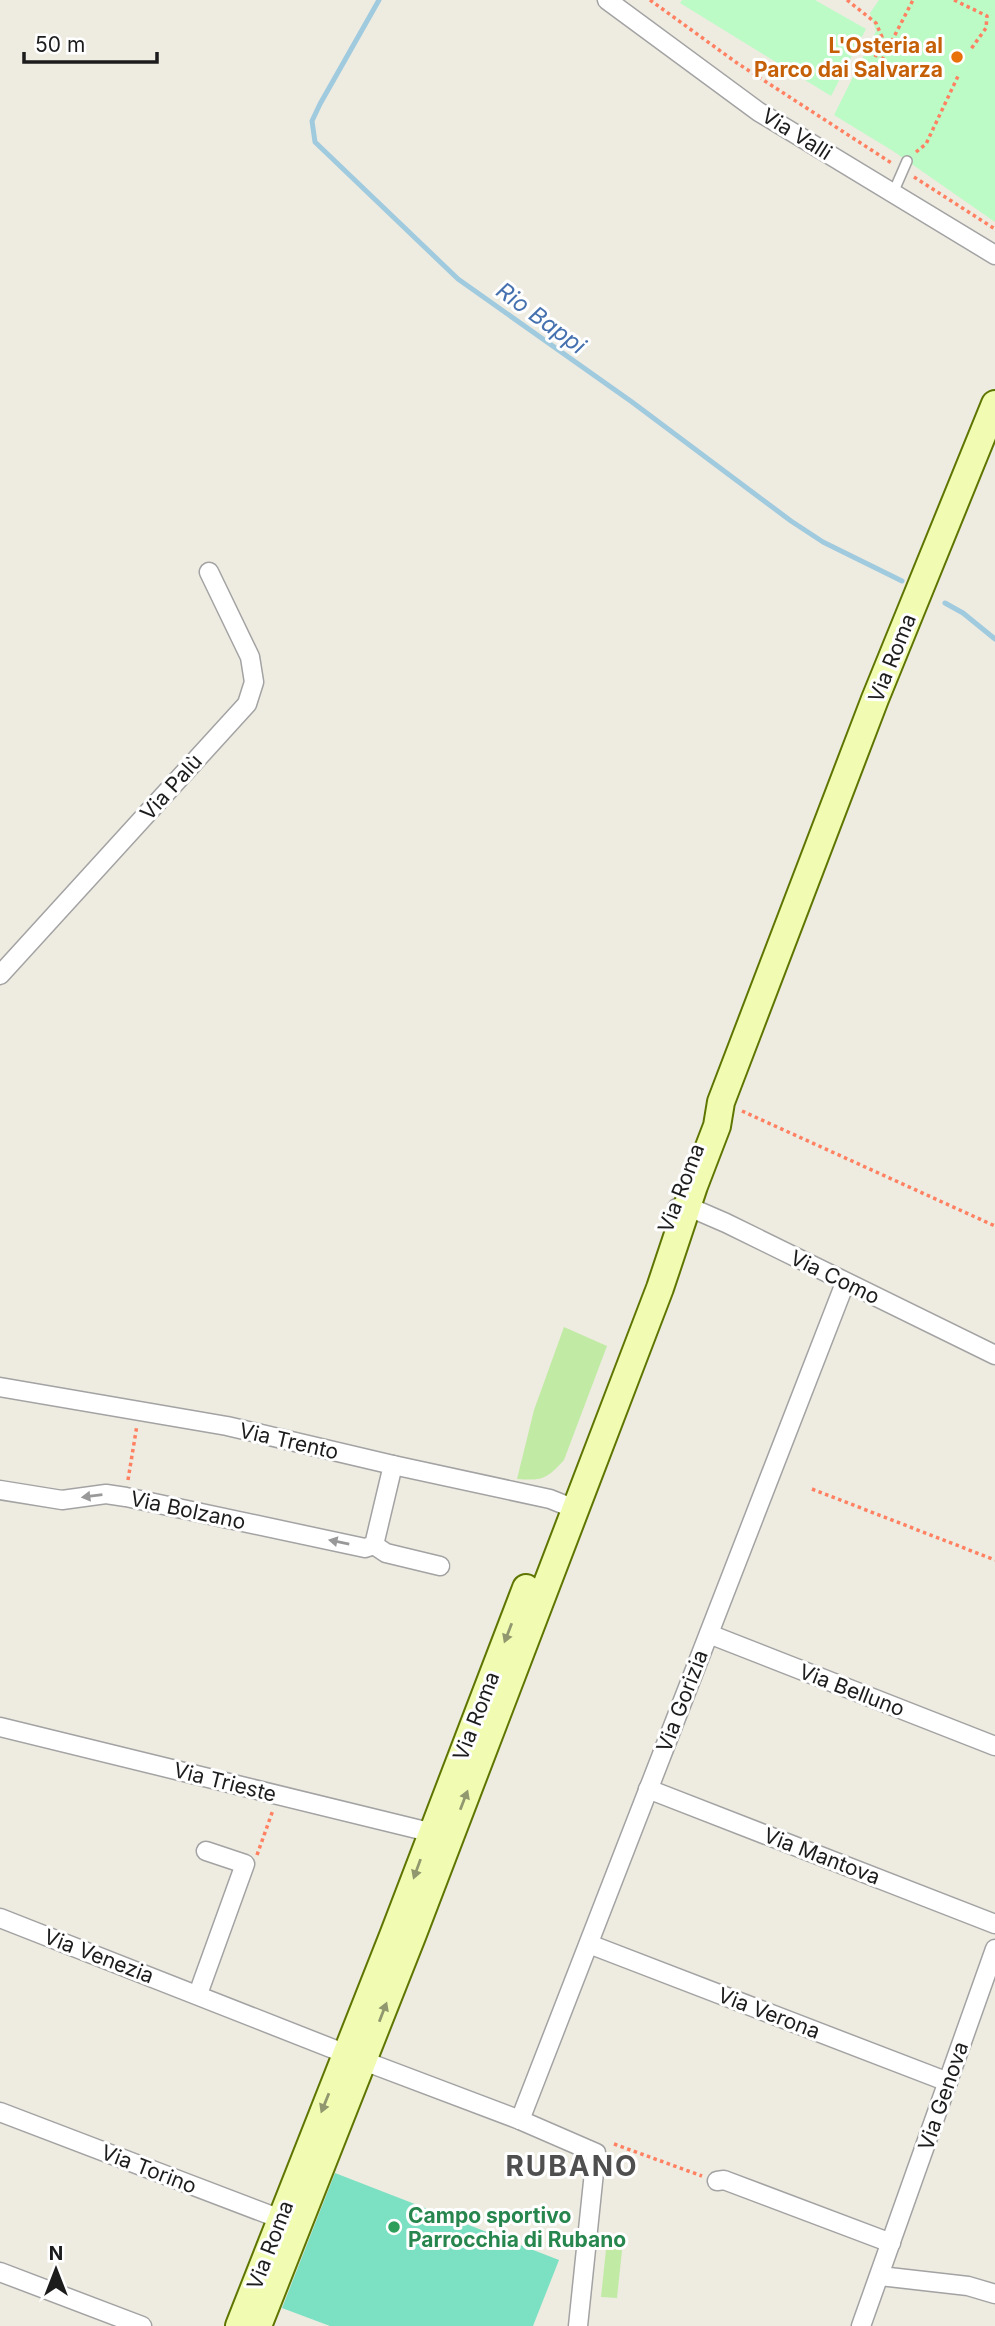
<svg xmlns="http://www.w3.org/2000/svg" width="995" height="2326" font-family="Inter,sans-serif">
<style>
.grass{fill:#c1eba5}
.park{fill:#bcfbc6}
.pitch{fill:#7ce1c3}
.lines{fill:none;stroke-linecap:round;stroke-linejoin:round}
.stream{stroke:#a0cade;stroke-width:5}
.lane-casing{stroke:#a3a3a3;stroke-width:12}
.street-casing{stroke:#a3a3a3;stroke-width:21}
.secondary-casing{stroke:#5e7601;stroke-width:30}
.path{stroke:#ff8162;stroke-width:3.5;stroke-dasharray:3.5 3.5;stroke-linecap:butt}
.lane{stroke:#fff;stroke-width:9}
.street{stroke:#fff;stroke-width:18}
.secondary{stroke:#f1fcb2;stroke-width:26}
.oneway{fill:#999}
.oneway2{fill:#91976e}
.food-dot{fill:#e8710a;stroke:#fff;stroke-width:2.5}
.leisure-dot{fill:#2e9e5b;stroke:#fff;stroke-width:2.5}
.labels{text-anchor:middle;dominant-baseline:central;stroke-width:6;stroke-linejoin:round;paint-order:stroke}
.food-label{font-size:21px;font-weight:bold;fill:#c56008;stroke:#fff;text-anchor:end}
.street-label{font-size:21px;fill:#1c1c1c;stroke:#fff}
.leisure-label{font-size:21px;font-weight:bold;fill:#27864d;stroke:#fff;text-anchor:start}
.water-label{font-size:23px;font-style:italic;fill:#4671af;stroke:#fff}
.district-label{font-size:28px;font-weight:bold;letter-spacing:2px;fill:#4f4f4f;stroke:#fff}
</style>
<rect width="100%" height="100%" fill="#eeebe1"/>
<!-- grass -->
<g class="grass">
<path d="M564 1327 607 1346 564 1460C547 1479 542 1481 517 1479L534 1410Z"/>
<polygon points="607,2240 623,2241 617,2298 601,2297"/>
</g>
<!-- park -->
<g class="park">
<polygon points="682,0 815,0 866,29 831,96 680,3"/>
<polygon points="879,0 995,0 995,222 893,151 834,115 876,31 870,13"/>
</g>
<!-- pitch -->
<polygon class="pitch" points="335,2173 559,2260 533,2326 330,2326 282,2308"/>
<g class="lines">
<!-- stream -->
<g class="stream">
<polyline points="379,0 320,104 312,121 315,142 458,279 632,402 791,521 823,542 902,581"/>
<polyline points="945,603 963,613 995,639"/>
</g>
<!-- lane casing -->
<g class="lane-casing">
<polyline id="lane" points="893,193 907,161"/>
</g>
<!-- street casing -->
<g class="street-casing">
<g id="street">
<polyline points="607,0 759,112 995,255"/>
<polyline points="0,975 247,704 254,682 250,657 209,572"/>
<polyline points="677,1208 696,1210 726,1223 995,1355"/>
<polyline points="0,1387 227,1426 393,1465 550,1499 575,1509"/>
<polyline points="0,1490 62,1500 106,1494 126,1497 365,1548 374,1545 393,1465"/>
<polyline points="374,1545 386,1553 440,1566"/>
<polyline points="709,1634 995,1746"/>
<polyline points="0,1727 421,1830 441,1837"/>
<polyline points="648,1789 995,1924"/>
<polyline points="0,1918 364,2061 520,2120 596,2153 578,2326"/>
<polyline points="589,1944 948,2082"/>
<polyline points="198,1994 245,1864 206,1851"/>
<polyline points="0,2112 291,2223"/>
<polyline points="520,2120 845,1283"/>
<polyline points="717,2181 724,2180 891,2243"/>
<polyline points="0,2272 142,2326"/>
<polyline points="880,2276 968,2286 995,2294"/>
<polyline points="861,2326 995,1949"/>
</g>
</g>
<!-- secondary casing -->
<g class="secondary-casing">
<g id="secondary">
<polyline points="239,2326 394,1933 526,1588"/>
<polyline points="258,2326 413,1934 660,1288 694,1186 717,1126 721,1102 875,699 995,404"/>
</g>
</g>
<!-- path -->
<g class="path">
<polyline points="650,0 737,63 893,164"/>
<polyline points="847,0 876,23 882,37 875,58"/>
<polyline points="954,0 987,16 986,28 971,49"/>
<polyline points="882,60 913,0"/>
<polyline points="916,152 926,144 959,74"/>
<polyline points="914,177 995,229"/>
<polyline points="742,1111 995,1226"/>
<polyline points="128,1480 137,1425"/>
<polyline points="812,1489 995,1560"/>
<polyline points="257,1855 273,1810"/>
<polyline points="614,2144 702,2176"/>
</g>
<!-- lane -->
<use href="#lane" class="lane"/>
<!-- street -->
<use href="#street" class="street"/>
<!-- secondary -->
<use href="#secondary" class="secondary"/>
</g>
<!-- one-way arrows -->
<defs><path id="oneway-solid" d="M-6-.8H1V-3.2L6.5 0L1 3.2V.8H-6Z" transform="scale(1.75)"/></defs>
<g class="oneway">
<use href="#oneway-solid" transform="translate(92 1496) rotate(173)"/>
<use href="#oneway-solid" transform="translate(339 1542) rotate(-168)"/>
</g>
<g class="oneway2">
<use href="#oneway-solid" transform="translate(508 1633) rotate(111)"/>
<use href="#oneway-solid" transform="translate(464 1800) rotate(-69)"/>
<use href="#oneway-solid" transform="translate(417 1869) rotate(110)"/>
<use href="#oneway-solid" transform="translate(383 2012) rotate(-69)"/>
<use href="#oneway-solid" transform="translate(325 2103) rotate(112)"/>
</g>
<!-- markers -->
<circle class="food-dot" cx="957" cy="57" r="7"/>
<circle class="leisure-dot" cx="394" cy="2227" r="7"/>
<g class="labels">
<!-- food labels -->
<g class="food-label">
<text x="943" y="45">L'Osteria al<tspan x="943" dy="24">Parco dai Salvarza</tspan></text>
</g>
<!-- street labels -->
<g class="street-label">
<text transform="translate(797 134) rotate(32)">Via Valli</text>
<text transform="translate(892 658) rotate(-68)">Via Roma</text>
<text transform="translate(171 787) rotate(-48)">Via Palù</text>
<text transform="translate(681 1188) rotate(-69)">Via Roma</text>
<text transform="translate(835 1277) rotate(26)">Via Como</text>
<text transform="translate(289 1441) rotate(13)">Via Trento</text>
<text transform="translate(188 1510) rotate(12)">Via Bolzano</text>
<text transform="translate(852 1690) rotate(21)">Via Belluno</text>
<text transform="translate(682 1701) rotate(-69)">Via Gorizia</text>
<text transform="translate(476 1716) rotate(-69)">Via Roma</text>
<text transform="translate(225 1782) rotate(14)">Via Trieste</text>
<text transform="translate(822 1856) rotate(21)">Via Mantova</text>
<text transform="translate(99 1956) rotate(21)">Via Venezia</text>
<text transform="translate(769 2013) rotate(21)">Via Verona</text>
<text transform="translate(943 2096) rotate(-71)">Via Genova</text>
<text transform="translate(149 2169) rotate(21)">Via Torino</text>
<text transform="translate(270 2245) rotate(-69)">Via Roma</text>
</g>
<!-- leisure labels -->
<g class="leisure-label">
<text x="408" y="2215">Campo sportivo<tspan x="408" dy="24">Parrocchia di Rubano</tspan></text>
</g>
<!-- water labels -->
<g class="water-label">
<text transform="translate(541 318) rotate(36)">Rio Bappi</text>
</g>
<!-- district labels -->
<g class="district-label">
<text x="572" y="2166">RUBANO</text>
</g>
</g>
<!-- north arrow -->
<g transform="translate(56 2270)" stroke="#ffffff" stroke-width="5" paint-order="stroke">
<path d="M0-5L12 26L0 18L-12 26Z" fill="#1c1c1c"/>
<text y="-10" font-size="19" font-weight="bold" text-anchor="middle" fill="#1c1c1c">N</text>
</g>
<!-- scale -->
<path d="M24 52v10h133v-10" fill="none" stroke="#1c1c1c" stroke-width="3.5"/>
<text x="35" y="52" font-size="21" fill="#1c1c1c" stroke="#ffffff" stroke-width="5" paint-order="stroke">50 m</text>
</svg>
